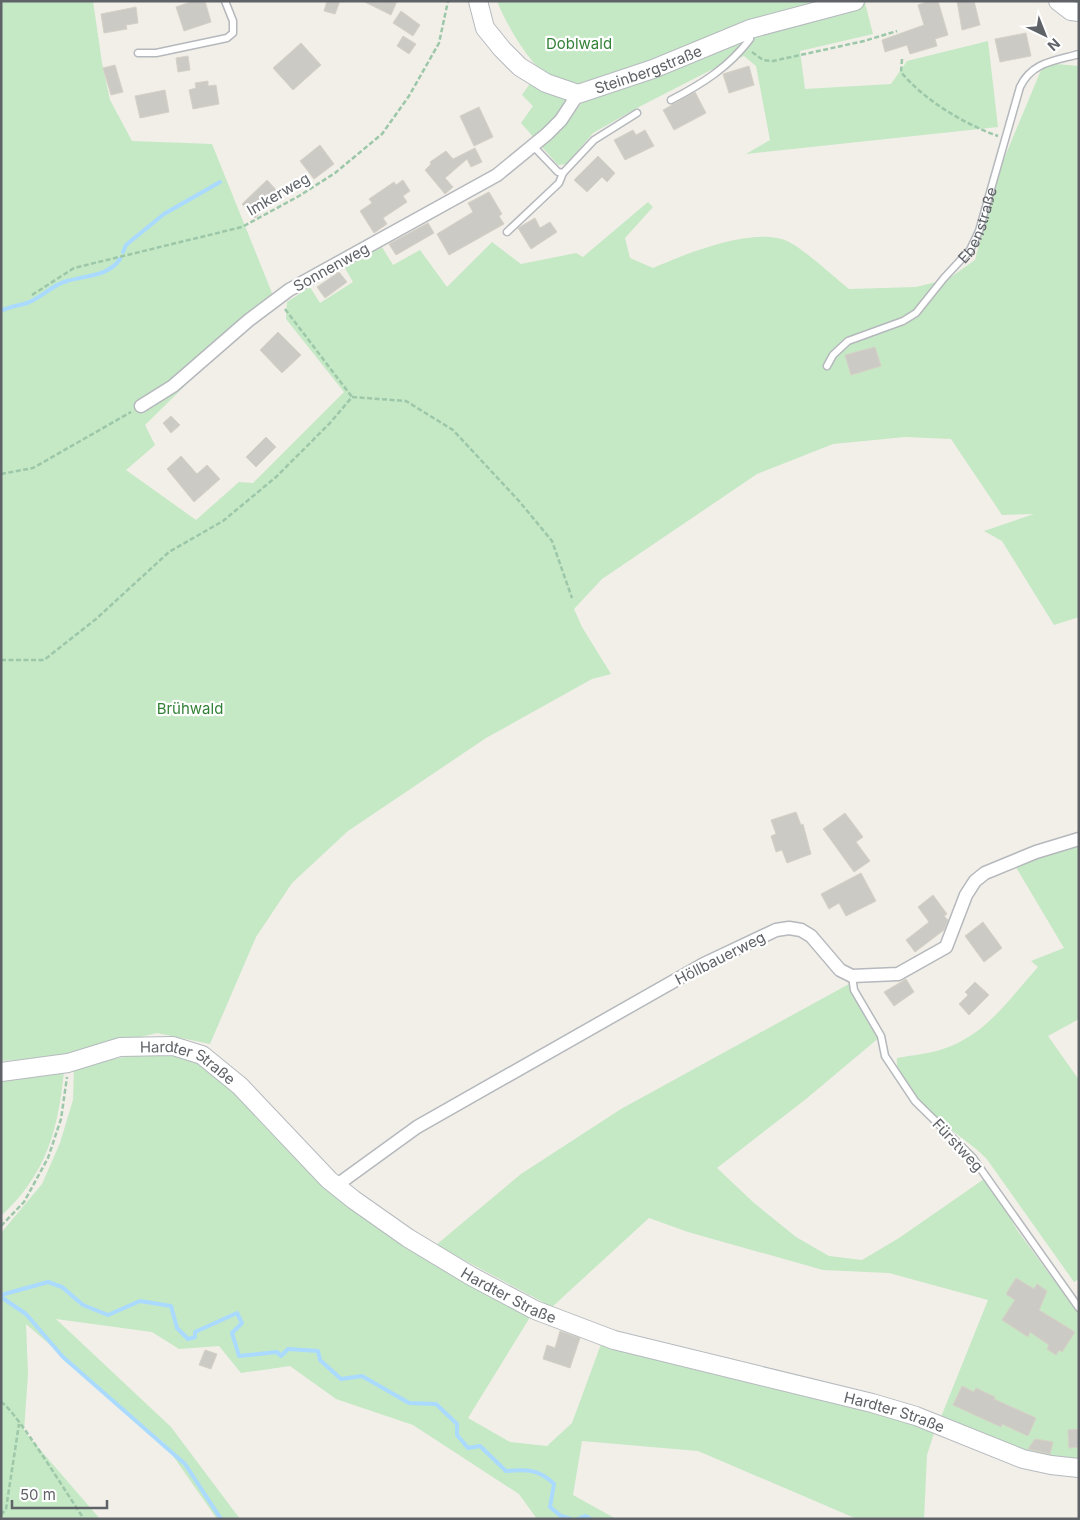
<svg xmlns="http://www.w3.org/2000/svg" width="1080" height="1520" font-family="Inter,sans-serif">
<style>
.green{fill:#c5e8c5}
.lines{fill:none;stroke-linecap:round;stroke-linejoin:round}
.stream{stroke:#aadaff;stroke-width:4}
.building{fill:#cccac5;stroke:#d6d1c6}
.lane-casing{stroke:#b5b8bc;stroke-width:9}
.street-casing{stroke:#b5b8bc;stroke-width:15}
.secondary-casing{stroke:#b6babf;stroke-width:20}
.path{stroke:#9cc7a9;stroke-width:2.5;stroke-dasharray:5 2.5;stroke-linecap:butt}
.lane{stroke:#fff;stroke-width:6}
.street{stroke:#fff;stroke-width:12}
.secondary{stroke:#fff;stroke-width:18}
.labels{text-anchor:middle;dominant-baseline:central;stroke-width:4.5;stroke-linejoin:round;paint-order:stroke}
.park-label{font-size:15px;fill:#348238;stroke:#fff}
.street-label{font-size:15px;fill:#5f6368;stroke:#fff}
</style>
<rect width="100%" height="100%" fill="#f1efe8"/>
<!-- green -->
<g class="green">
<path d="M1 1H93L102 63 110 100 132 141 212 144 274 298 145 425 155 445 126 470 196 520 239 482 253 483 344 392 286 319 287 302 310 287 320 303 353 282 345 268 382 247 393 265 420 250 447 287 492 242 521 264 576 253 583 257 648 202 653 207 625 238 630 258 653 268C686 254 755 225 789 242 805 250 834 277 849 289L916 287 948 279 975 260 998 173 1044 63 1079 66V617L1054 625 1002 541 984 531 1034 514 1002 515 951 439 905 437 833 444 757 474 602 579 574 609 582 627 611 674 592 679 486 738 348 831 292 883 256 937 210 1044 157 1033 58 1057 1 1061Z"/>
<path d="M497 1H842L579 88C570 84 558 82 550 77 530 66 505 22 497 1Z"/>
<polygon points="865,3 873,34 800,51 805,89 891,84 907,61 988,41 998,127 746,154 770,140 756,66 744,56 707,72 637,108 593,133 567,164 558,165 542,147 563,128 586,97 617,91 643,78 722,46"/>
<polygon points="531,82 565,99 567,105 536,140 521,123 533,106 522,95"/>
<path d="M1079 843V1019L1048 1036 1079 1080V1279L1074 1282 986 1158C961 1132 893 1098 897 1058 912 1055 929 1054 943 1049 986 1035 1009 999 1038 967L1031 961 1064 948 1014 864Z"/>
<path d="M849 984 881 1036 806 1099 717 1168 754 1203 796 1237 829 1256 862 1260 899 1238 987 1177 1017 1230 1053 1279 1056 1275 1079 1308V1459C1031 1458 985 1435 941 1417L988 1300 889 1273 823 1270 688 1232 649 1218 552 1307 436 1245 521 1174 621 1109Z"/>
<polygon points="154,1052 183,1054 212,1068 288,1144 532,1314 468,1418 510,1442 547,1446 572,1423 604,1336 935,1430 927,1455 924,1519 857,1519 698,1451 582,1441 573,1495 616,1519 537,1519 519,1494 413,1425 336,1399 290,1366 241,1373 219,1346 179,1349 152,1332 56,1319 171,1427 240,1519 217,1519 164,1443 26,1324 28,1374 24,1431 100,1519 1,1519 1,1233 42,1184 60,1143 73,1100 74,1069 107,1060"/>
<path d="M64 1071C58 1131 46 1174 1 1216V1079Z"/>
</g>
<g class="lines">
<!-- stream -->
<g class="stream">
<polyline points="123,252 126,245 164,214 220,182"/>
<path d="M1 311C10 306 18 306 27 303 41 298 51 286 64 282 83 275 107 278 120 259"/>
<path d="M1 1295 48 1282 62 1287 83 1305 108 1315 140 1301 171 1306 177 1328 188 1339 195 1337V1332L237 1313 242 1323 232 1333 239 1356 277 1352 281 1356 288 1349 318 1351 320 1360 341 1379 362 1376 409 1403 436 1404 457 1424V1435L468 1448 480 1446 506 1471C526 1469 539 1469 554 1484L550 1507 561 1516 571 1519"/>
<polyline points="1,1297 26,1314 63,1357 185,1464 221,1519"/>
<polyline points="577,1519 585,1516 591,1519"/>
</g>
</g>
<!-- building -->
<g class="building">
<polygon points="193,1 205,1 211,22 184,31 176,7"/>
<polygon points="327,1 340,1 335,14 324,11"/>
<polygon points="363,1 397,1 391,15"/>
<polygon points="929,1 938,1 948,35 935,39 937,46 910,54 907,45 885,52 882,40 924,25 918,5"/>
<polygon points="957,1 974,1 980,25 962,30"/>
<polygon points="136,7 138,23 126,25 127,29 104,33 101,14"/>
<polygon points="401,11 420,25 413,36 393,23"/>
<polygon points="1026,33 1031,56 1000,62 995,39"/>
<polygon points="403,36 416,44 409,54 397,46"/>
<polygon points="301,43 321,65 293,90 273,68"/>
<polygon points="188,56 190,70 178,72 176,58"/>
<polygon points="115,65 123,92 111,95 103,68"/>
<polygon points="749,66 754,85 729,93 723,74"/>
<polygon points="208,81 208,86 216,85 219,104 193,109 189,90 196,88 195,83"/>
<polygon points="165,90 169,112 140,118 135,96"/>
<polygon points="695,92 706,113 674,130 663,110"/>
<polygon points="479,107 493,137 474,146 460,116"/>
<polygon points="633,130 636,135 645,130 654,146 625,160 614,140"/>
<polygon points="320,145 334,164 314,179 300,161"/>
<polygon points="475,148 482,162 471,167 467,159 445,178 453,187 445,194 425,170 431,164 430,162 446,151 453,159"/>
<polygon points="598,156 615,173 607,182 602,177 587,192 574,180"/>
<polygon points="267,180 280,194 255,218 242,204"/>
<polygon points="403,180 410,191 403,196 407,202 383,218 387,224 374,233 360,211 372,203 369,199 394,182 396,185"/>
<polygon points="489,192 502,214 499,216 504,224 449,255 437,234 473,212 468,203"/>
<polygon points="535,218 540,228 550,222 557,232 531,249 518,228"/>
<polygon points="428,223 434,233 396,255 389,244"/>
<polygon points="339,272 347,282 325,298 317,287"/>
<polygon points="278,332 301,355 282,373 260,350"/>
<polygon points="875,347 881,366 851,375 845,355"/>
<polygon points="171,416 180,425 171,433 163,423"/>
<polygon points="266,437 276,447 256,467 246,457"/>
<polygon points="181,456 197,474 207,465 220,479 194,502 167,469"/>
<polygon points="796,812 801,825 803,824 811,854 787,863 782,850 776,852 771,836 776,834 771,820"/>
<polygon points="845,813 863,837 856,842 870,861 854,872 823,829"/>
<polygon points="861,873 876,901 846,916 839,903 829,909 821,894"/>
<polygon points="933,895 947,914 944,916 948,920 944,930 915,952 906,940 929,922 918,907"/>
<polygon points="983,922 1002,948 984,962 965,936"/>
<polygon points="906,979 914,992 894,1006 884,992"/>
<polygon points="975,982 989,995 969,1015 959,1004 968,995 965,992"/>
<polygon points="1016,1278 1034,1289 1037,1284 1047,1291 1039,1310 1075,1332 1062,1352 1059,1350 1056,1355 1047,1349 1049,1345 1030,1332 1028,1337 1002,1320 1015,1300 1006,1294"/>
<polygon points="560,1331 580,1338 570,1368 543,1359 547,1345 555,1348"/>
<polygon points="205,1350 217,1354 211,1369 199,1365"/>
<polygon points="962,1386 974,1392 976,1388 995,1397 994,1399 1036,1418 1028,1436 1002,1424 1001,1427 953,1405"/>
<polygon points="1079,1429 1079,1447 1069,1448 1068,1430"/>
<polygon points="1035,1439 1053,1442 1050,1454 1028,1449"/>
</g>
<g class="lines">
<!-- lane casing -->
<g class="lane-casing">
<g id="lane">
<polyline points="138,53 156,53 227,38 233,33 233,21 225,1"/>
<path d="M671 100C702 84 729 67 750 39V31"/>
<polyline points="534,147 558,172 563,173 594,140 637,113"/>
<polyline points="507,232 559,183 563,173"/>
<path id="s1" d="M827 366 833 355 848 341 903 321 916 313 944 278 970 250 979 231 1020 87C1032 62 1054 61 1079 54"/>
<polyline points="852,976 854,990 881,1036 885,1056 915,1101 973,1158 1079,1308"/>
</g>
</g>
<!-- street casing -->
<g class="street-casing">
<g id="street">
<polyline points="141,406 173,386 249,320 289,290 497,175 547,134 561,120 578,94"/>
<polyline points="337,1185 417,1127 704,964 776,930 789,928 801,930 811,936 840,970 852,976 898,974 946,947 966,895 975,881 985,873 1036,852 1079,839"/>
</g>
</g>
<!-- secondary casing -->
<g class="secondary-casing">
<g id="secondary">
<path id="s2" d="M478 1 485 28 502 49 520 67 546 83 578 94 653 69 750 29 855 1"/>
<polyline points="1058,1 1071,11 1079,12"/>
<path id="s3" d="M1 1072 68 1063 120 1047 173 1046 202 1055 240 1086 329 1180 354 1200 408 1238 471 1276 535 1310 614 1340 872 1403 916 1416 1023 1459 1051 1465 1079 1468"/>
</g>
</g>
<!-- path -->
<g class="path">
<polyline points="752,52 763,60 773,61 864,41 897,31"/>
<path d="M902 59 901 72C924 100 964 124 998 136"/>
<polyline points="32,295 74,268 242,227 299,196 335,173 382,134 409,96 439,43 448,1"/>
<polyline points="285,309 352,397"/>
<polyline points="1,474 33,468 131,412"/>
<polyline points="1,660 44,660 96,619 169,552 223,521 276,477 330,423 352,397 406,401 453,430 519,501 552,541 572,598"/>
<polyline points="1,1226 24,1202 48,1158 61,1119 67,1077"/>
<path d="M1 1402C16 1410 70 1499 84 1519"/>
<polyline points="1,1515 6,1509 19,1424"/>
</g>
<!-- lane -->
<use href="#lane" class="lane"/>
<!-- street -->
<use href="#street" class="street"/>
<!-- secondary -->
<use href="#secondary" class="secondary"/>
</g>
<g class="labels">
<!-- park labels -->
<g class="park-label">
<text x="579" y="43">Doblwald</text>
<text x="190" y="708">Brühwald</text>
</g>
<!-- street labels -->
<g class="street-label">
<text stroke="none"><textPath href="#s2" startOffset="219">Steinbergstraße</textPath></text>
<text transform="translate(278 194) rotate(-30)">Imkerweg</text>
<text stroke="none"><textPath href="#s1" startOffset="216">Ebenstraße</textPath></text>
<text transform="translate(331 267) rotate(-29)">Sonnenweg</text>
<text transform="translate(720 958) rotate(-27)">Höllbauerweg</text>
<text stroke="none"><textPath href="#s3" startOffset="194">Hardter Straße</textPath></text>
<text transform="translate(958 1145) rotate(47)">Fürstweg</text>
<text stroke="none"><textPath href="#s3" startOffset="598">Hardter Straße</textPath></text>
<text stroke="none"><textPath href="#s3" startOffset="1002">Hardter Straße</textPath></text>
</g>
</g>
<!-- border -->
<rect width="1080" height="1520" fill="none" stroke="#5f6368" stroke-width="5"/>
<!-- north arrow -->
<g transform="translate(1045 35) rotate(137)" stroke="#ffffff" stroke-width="4" paint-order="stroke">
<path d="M0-4L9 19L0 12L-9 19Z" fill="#5f6368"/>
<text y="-8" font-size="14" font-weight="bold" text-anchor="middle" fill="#5f6368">N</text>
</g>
<!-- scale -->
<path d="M12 1500v8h95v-8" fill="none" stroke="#5f6368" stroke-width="2.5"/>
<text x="20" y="1500" font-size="15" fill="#5f6368" stroke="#ffffff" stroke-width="4" paint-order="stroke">50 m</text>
</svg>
